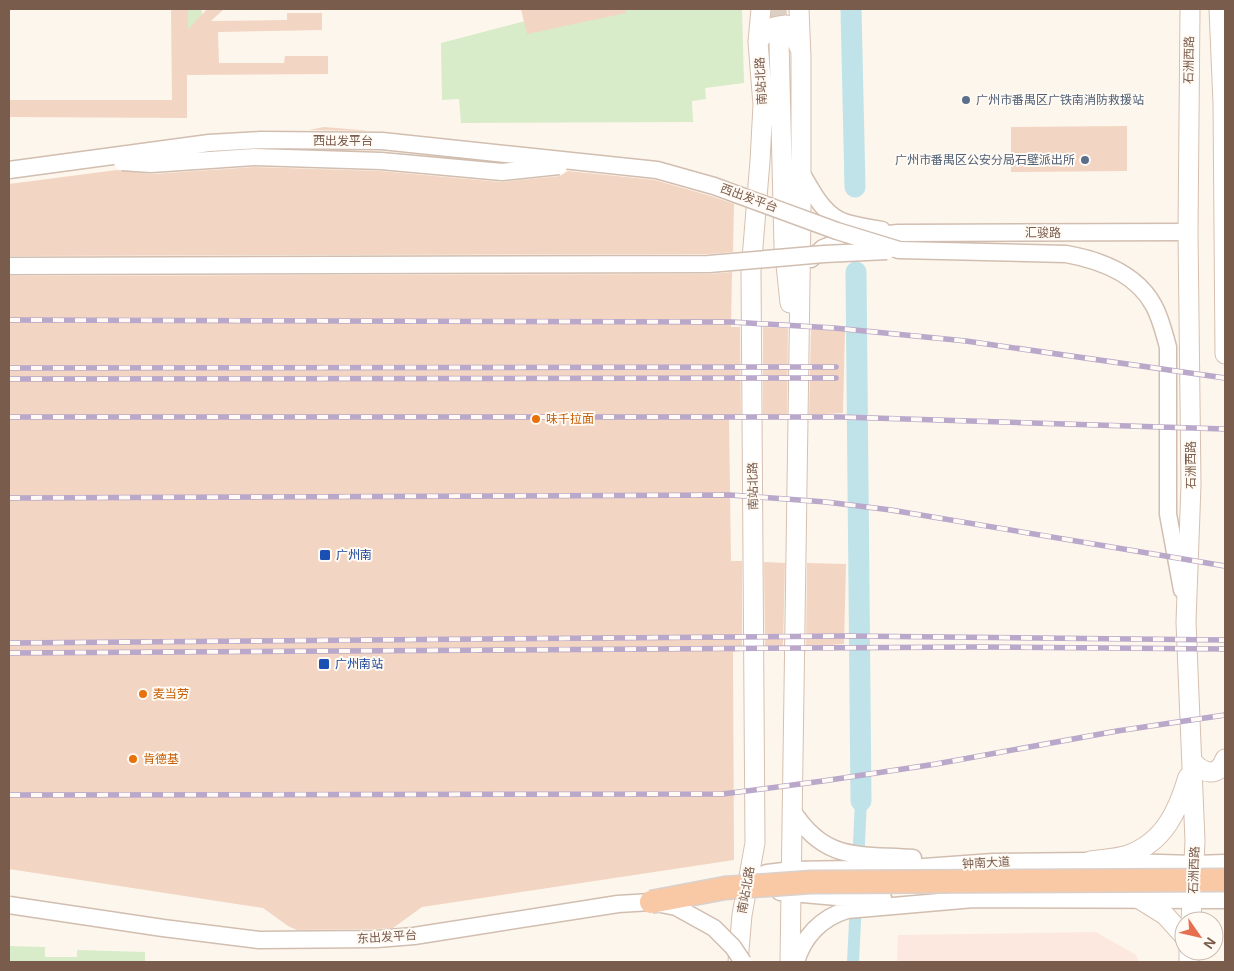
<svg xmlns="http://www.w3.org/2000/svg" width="1234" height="971" font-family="Helvetica,'Noto Sans SC',sans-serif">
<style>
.commercial{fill:#fde8e0}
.green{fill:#d8ecc9}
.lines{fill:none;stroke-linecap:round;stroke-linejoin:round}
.canal{stroke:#bfe3e8;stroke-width:12}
.river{stroke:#bfe3e8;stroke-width:21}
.building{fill:#f3d5c3}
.secondary-tunnel{stroke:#dcd0c4;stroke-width:19;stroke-dasharray:19 9;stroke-linecap:butt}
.tertiary-casing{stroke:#d1beb0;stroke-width:19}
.secondary-casing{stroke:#d6c0b0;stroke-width:21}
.tertiary{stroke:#fff;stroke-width:16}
.secondary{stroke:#fff;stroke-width:19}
.rail-casing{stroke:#b9a8c9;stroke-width:5.5}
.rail{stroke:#fffaf3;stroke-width:4;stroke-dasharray:11;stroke-linecap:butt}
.tertiary-bridge-casing{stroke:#d1beb0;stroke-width:19;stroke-linecap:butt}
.trunk-bridge-casing{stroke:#dad1cd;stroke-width:25;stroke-linecap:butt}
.tertiary-bridge{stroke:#fff;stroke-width:16}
.trunk-bridge{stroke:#f9c8a4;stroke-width:22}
.service-dot{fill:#5c6f8a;stroke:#fffaf3;stroke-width:2}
.food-dot{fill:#e8710a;stroke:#fffaf3;stroke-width:2}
.transit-dot{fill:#1a4fb4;stroke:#fffaf3;stroke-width:2}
.labels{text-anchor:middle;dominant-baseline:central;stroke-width:4;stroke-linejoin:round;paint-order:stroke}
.street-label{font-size:12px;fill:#7a5c4d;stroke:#fffaf3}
.service-label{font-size:12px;fill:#4e5e75;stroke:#fffaf3;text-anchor:start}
.food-label{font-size:12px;fill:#c56008;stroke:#fffaf3;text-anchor:start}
.transit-label{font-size:12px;fill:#164399;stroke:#fffaf3;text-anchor:start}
</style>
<rect width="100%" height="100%" fill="#fdf6ec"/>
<path class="commercial" d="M1096 932 1136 955 1139 962H897L898 935Z"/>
<path class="green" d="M187 9H202L201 49 187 48Z
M571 9H742L744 83 705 88 706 99 692 101 693 122 461 123 459 99 442 100 441 43Z
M9 946 45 947V957H77V950L145 952V962H9Z"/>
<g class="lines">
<path class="canal" d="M858 863 861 801
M853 962 856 901"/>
<path class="river" d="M851 9 855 187
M856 272 861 801"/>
</g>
<path class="building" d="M171 9H188V29L207 9H224L211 21 287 20V13H322V30L218 32 219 63H284L285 56H328V74L187 75V118L9 117V100H172Z
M521 9H626V13L527 34Z
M1127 126V171L1011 172V127Z
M324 127 360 130 367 131 309 130Z
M254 167 380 171 501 182 560 176 568 171 655 180 711 196 734 204 733 252 709 254 9 256V184L117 170 152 174Z
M732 272 731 327H740L741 417 729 418 731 561H742V651L733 652 734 860 422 907 393 928 377 929 297 930 288 926 263 908 9 869V276L709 274Z
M763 327 788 328 787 416H763Z
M811 328 845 329 843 413 809 415Z
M764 562 785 563 783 648 765 650Z
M807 563 846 564 844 644 806 647Z"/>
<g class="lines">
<path class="secondary-tunnel" d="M777 9 779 41"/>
<g class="tertiary-casing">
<path id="tertiary" d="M801 172C812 191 824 217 847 223 858 226 870 228 882 230
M899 250 1066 254C1100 260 1137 274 1154 306 1161 319 1164 333 1168 347V514L1182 590
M811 259 823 248 846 239 898 233 1188 232
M792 810C825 862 858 854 913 858
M748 880 767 873 792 870 910 868 993 862 1090 861 1194 864 1225 863
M780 892 837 897 883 898
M796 962C803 937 821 918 847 910L974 899 1225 900"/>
</g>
<g class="secondary-casing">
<path id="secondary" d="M1190 9 1188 232 1191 485 1186 622 1195 841 1191 921
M1219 9 1223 103 1225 354
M779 41 784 246 790 303
M758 42C767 28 769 27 786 25L793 31 799 47
M1192 761C1203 774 1218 778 1225 759
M1090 861C1102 859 1116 859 1128 855 1164 842 1178 811 1188 777
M1141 900 1165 915 1184 936
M1189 951V962
M738 962 742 915 755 843 751 271 760 161 763 105 758 42 761 9
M790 962 801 215V58L799 9"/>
</g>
<use href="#tertiary" class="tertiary"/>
<use href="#secondary" class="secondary"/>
<g class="rail-casing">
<path id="rail" d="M9 320 732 322 834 328 966 341 1225 378
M9 368 836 367
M9 379 836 378
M9 417H841L1225 429
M9 498 730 495 826 502 891 510 1225 566
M9 643 845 636 1225 640
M9 653 978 647 1225 649
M9 795 723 794 823 781 936 764 1117 731 1225 715"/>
</g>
<use href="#rail" class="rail"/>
<g class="tertiary-bridge-casing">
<path id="tertiary-bridge" d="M122 162 151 164 254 157 381 161 502 172 559 166
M9 170 209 143 261 140 382 141 657 170 714 186 837 231 899 250
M9 266 709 264 824 254 887 251
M9 905 163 928 259 940 377 939 414 936 618 904 651 902 676 907 714 928 733 947 743 962"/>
</g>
<g class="trunk-bridge-casing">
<path id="trunk-bridge" d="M651 902 725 888 811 882 1225 880"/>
</g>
<use href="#tertiary-bridge" class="tertiary-bridge"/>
<use href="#trunk-bridge" class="trunk-bridge"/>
</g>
<g class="service-dot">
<circle cx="966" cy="100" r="5"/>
<circle cx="1085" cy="160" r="5"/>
</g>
<g class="food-dot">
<circle cx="536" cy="419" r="5"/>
<circle cx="143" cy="694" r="5"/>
<circle cx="133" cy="759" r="5"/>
</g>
<g class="transit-dot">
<rect x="319" y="549" width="12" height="12" rx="2.5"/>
<rect x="318" y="658" width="12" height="12" rx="2.5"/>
</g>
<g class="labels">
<g class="street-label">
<text transform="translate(1189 60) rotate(-89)">石洲西路</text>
<text transform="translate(761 81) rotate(-93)">南站北路</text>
<text x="343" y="141">西出发平台</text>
<text transform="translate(749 198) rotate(20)">西出发平台</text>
<text x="1043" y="233">汇骏路</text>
<text transform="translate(1191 465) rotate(-90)">石洲西路</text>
<text transform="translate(753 486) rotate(-91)">南站北路</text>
<text transform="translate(986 863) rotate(-3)">钟南大道</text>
<text transform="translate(1194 870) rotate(-88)">石洲西路</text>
<text transform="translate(746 890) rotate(-80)">南站北路</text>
<text transform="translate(387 937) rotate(-4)">东出发平台</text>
</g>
<g class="service-label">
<text x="976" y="100">广州市番禺区广铁南消防救援站</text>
<text x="1075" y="160" text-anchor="end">广州市番禺区公安分局石壁派出所</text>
</g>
<g class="food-label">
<text x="546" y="419">味千拉面</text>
<text x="153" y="694">麦当劳</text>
<text x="143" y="759">肯德基</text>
</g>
<g class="transit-label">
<text x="336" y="555">广州南</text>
<text x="335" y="664">广州南站</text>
</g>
</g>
<rect width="1234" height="971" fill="none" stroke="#7a5c4d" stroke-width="20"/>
<g transform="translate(1199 936) rotate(124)"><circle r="24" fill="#fffaf3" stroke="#cabbb1"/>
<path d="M0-4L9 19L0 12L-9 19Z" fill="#e76f51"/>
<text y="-8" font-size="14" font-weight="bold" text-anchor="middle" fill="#7a5c4d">N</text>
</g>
</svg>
